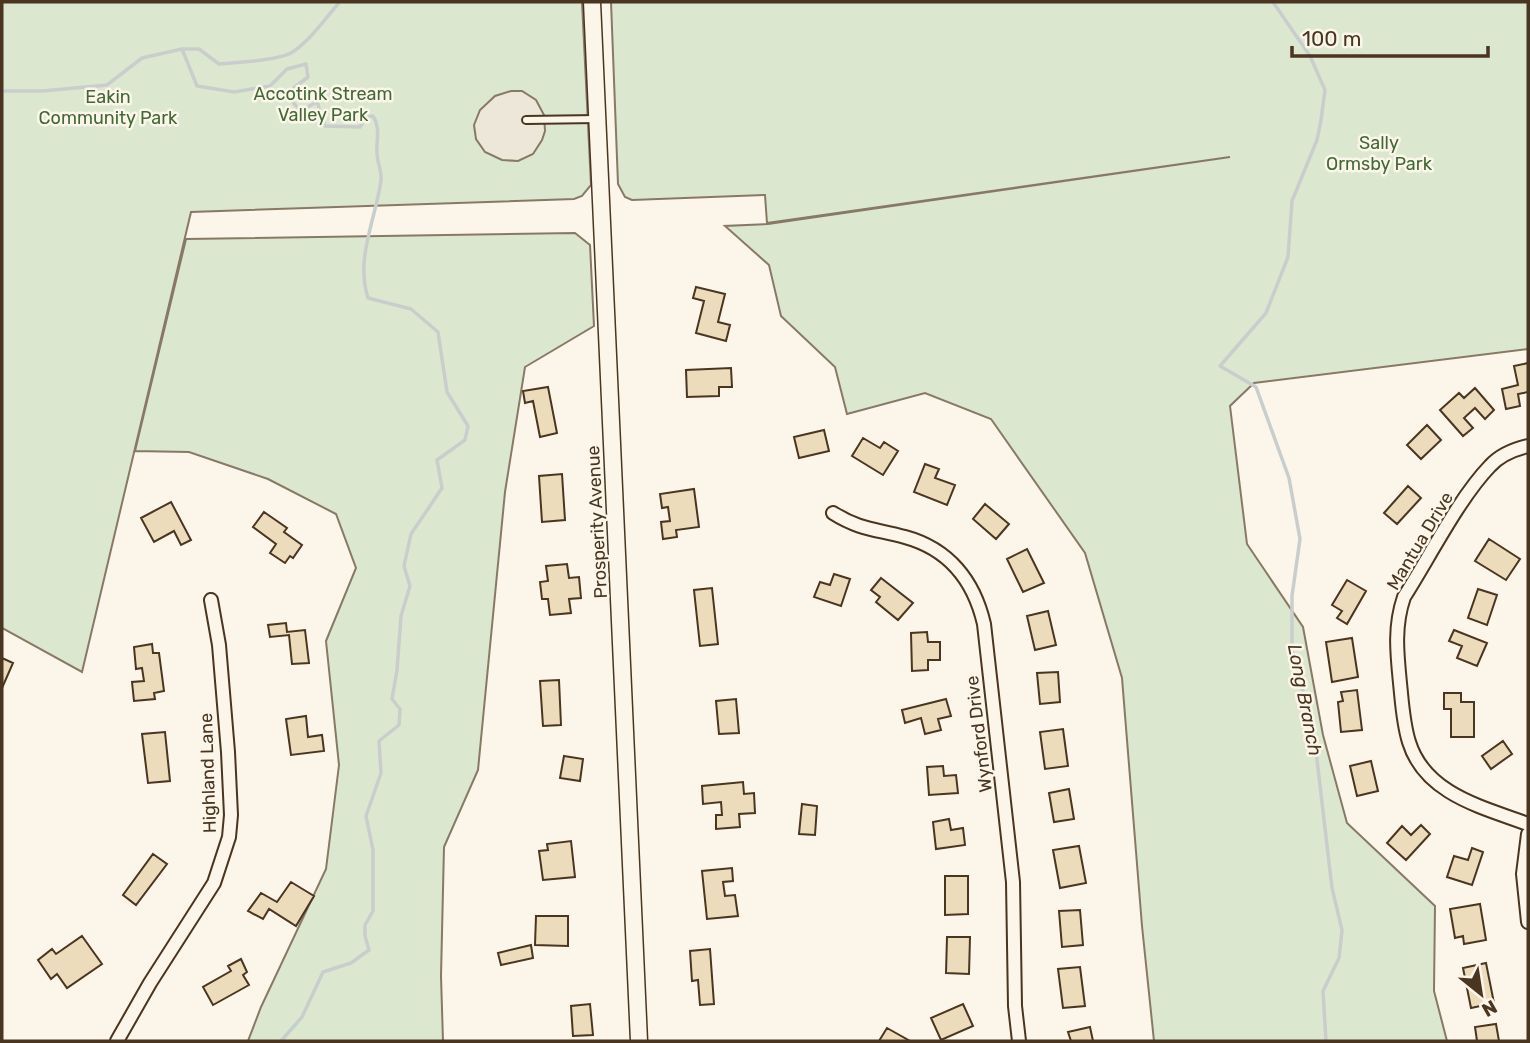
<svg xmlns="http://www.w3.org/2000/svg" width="1530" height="1043" font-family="Rubik,sans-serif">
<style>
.green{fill:#dce7d0;stroke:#887966;stroke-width:2}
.parking{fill:#ede7d9;stroke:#887966;stroke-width:2}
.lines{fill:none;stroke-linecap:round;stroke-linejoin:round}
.stream{stroke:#c9cecd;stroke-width:3.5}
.building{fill:#ecdcbc;stroke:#4a3520;stroke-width:2}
.service-casing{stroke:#4a3520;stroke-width:10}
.minor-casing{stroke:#4a3520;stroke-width:16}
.secondary-casing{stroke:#4a3520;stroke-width:19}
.service{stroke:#fbf6e9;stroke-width:6}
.minor{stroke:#fbf6e9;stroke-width:12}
.secondary{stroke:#fbf6e9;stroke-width:16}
.labels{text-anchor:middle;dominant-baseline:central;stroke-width:5;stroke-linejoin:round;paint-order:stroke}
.park-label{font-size:18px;fill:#436837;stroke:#fbf6e9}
.street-label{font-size:18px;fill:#4a3520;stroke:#fbf6e9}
.water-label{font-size:19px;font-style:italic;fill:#4a3520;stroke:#fbf6e9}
</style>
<rect width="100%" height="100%" fill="#fbf6e9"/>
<path class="green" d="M2 2H582L591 185 582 196 574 199 191 212 82 672 2 628Z
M611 2H1528V349L1254 383 1230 406 1247 544 1303 627 1323 735 1347 823 1435 906 1434 991 1447 1041H1154L1142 926 1122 678 1085 553 991 419 925 393 847 414 835 367 781 316 769 265 725 226 768 224 1230 157 767 223 765 195 632 200 625 197 618 184Z
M575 233 590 245 594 326 525 367 505 492 478 770 444 847 441 976 443 1041H248L261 1007 326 869 339 765 326 641 356 568 336 514 268 479 189 452 135 451 186 239Z"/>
<path class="parking" d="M511 91H522L536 100 544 115 545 131 542 140 533 154 518 161 502 160 485 152 476 139 474 125 480 110 495 96Z"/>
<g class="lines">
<path class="stream" d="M1273 2 1310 56 1325 90 1321 120 1317 140 1292 201 1288 257 1266 313 1220 366 1256 387 1289 478 1300 539 1292 596V650L1314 734 1332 888 1342 930 1339 958 1323 991 1326 1041
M182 49 197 86 234 92 270 86 287 69 306 64 308 77 291 90 292 101 300 111 317 102 325 126 360 127 366 117 373 116C381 128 376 139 377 153 377 162 382 171 381 180 376 219 355 258 368 298L411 309 438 332 447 392 468 426 465 440 437 460 442 488 411 534 404 566 410 586 401 616 397 670 392 699 400 709 399 725 379 741 381 773 366 816 373 850V911L365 925V936L369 950 351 963 323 972 302 1017 281 1041
M2 91H43L107 85 142 58 182 49H199L219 64C237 62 275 61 291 53 309 42 324 20 338 4L337 2"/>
</g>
<path class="building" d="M696 287 725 294 718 322 730 325 726 341 696 333 704 301 693 298Z
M1528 363V392L1518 394 1520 406 1506 409 1502 389 1518 385 1514 366Z
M731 368 732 387H719V396L687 397 686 370Z
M548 387 557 433 540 437 533 401 525 403 523 391Z
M1475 388 1494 410 1485 419 1475 408 1464 418 1473 428 1463 436 1440 410 1459 393 1464 398Z
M1427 425 1441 440 1421 459 1407 445Z
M824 430 829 451 799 458 794 437Z
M863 438 880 448 884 442 898 451 883 475 852 456Z
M925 464 939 469 935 478 955 485 947 505 914 492Z
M562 474 565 520 542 522 539 476Z
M1408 486 1421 498 1397 524 1384 513Z
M694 489 699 527 676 530 677 537 663 539 661 522 670 521 668 507 662 508 660 494Z
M171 502 191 540 181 545 174 531 154 542 141 518Z
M985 504 1009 524 996 539 973 519Z
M264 512 287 528 284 532 302 545 293 558 290 556 285 563 270 553 276 544 253 527Z
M1489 539 1520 559 1506 580 1475 561Z
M1027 549 1044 583 1023 592 1007 559Z
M567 564 569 578 579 577 581 598 569 599 571 613 550 615 548 599H542L540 582 548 581 546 566Z
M834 574 850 579 841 606 814 597 820 582 830 585Z
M881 578 913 603 898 620 876 602 880 597 871 590Z
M1347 580 1366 591 1347 624 1337 618 1342 611 1332 605Z
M712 588 718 644 700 646 694 590Z
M1478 589 1497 595 1487 625 1468 618Z
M1048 611 1056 645 1035 650 1027 616Z
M286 623 287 632 305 630 309 663 292 664 289 635 270 637 268 625Z
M1454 630 1487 643 1477 666 1457 658 1462 646 1449 641Z
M927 632 928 642H940V660H928V670L912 671 911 633Z
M1352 638 1358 677 1332 682 1326 642Z
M152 644 153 653H159L164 691 154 693 155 699 134 701 132 682 144 681 142 668 136 669 134 647Z
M2 658 13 663 2 688Z
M1058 672 1060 702 1040 704 1037 673Z
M559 680 561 725 543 726 540 681Z
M1357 690 1362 730 1341 732 1338 702 1343 701 1341 692Z
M1444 693H1461V702H1474V737H1451V709H1444Z
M736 699 739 733 719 734 716 701Z
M946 699 951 716 938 719 941 730 925 734 921 718 905 723 902 710Z
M306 716 308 737 322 735 324 751 291 755 286 719Z
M1063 729 1068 766 1045 769 1040 732Z
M165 732 170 781 148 783 142 734Z
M1503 741 1512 754 1491 769 1482 756Z
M564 756 583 759 580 781 560 778Z
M1371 761 1378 791 1357 796 1350 766Z
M943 766 944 776 956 775 958 793 929 795 927 767Z
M743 782 744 794 754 793 755 813 739 814 740 827 716 829V815H722L721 802 703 804 702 786Z
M1069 789 1074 819 1054 822 1049 793Z
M802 804 817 806 815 835 799 834Z
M949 819 951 830 963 828 965 845 936 849 933 822Z
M1421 825 1430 834 1406 860 1387 843 1402 826 1411 835Z
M571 841 575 877 543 880 539 851 548 850 547 844Z
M1079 846 1086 883 1060 888 1053 850Z
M1472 848 1483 852 1472 885 1447 877 1454 856 1468 860Z
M153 854 167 864 136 905 123 895Z
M732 868 733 881 723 882 725 896 735 895 738 916 707 919 702 871Z
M945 876H968V914L945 915Z
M291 882 314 896 296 926 269 909 263 919 248 911 261 893 277 902Z
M1480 904 1486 940 1464 944 1463 936 1455 938 1450 909Z
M1080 910 1083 945 1062 947 1059 911Z
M536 916H568V946L535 945Z
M82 936 102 964 67 988 57 974 51 979 38 960 52 949 56 954Z
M947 937H970L969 974 946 973Z
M531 945 533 958 501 965 498 953Z
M710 949 714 1004 700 1005 698 980 692 981 690 951Z
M241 959 247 972 243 975 249 985 213 1005 203 987 231 971 228 966Z
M1486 963 1494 1003 1471 1008 1463 968Z
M1080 967 1085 1006 1063 1008 1058 969Z
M590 1004 593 1035 573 1036 571 1006Z
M963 1004 973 1026 941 1040 931 1018Z
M1496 1024 1499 1041H1477L1475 1027Z
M1090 1027 1093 1041H1071L1068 1032Z
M887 1028 910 1041H879Z"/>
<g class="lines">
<g class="service-casing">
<path id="service" d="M526 120 597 119"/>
</g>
<g class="minor-casing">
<path id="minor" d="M1528 446C1515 449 1500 455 1490 466 1459 498 1429 558 1404 597 1394 626 1397 653 1400 683 1402 702 1403 723 1409 742 1425 794 1482 807 1528 824
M833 513C860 530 876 529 905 537 949 549 974 581 984 624L1013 882 1015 1006 1019 1041
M1528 834 1523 874 1528 922
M117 1041 150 983 214 883 229 837 231 815 228 752 219 645 211 600"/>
</g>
<g class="secondary-casing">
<path id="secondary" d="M592 2 639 1041"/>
</g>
<use href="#service" class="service"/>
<use href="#minor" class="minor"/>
<use href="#secondary" class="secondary"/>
</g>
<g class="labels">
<g class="park-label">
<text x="323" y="94">Accotink Stream<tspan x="323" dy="21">Valley Park</tspan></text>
<text x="108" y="97">Eakin<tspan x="108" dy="21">Community Park</tspan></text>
<text x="1379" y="143">Sally<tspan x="1379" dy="21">Ormsby Park</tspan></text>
</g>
<g class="street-label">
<text transform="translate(597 522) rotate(-93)">Prosperity Avenue</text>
<text transform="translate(1420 541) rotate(-59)">Mantua Drive</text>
<text transform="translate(979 734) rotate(-97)">Wynford Drive</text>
<text transform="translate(208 773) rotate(-92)">Highland Lane</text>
</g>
<g class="water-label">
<text transform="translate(1305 700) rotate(79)">Long Branch</text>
</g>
</g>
<rect width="1530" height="1043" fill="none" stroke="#4a3520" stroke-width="7"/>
<g transform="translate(1481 994) rotate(150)" stroke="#fbf6e9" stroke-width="5" paint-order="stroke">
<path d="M0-5L12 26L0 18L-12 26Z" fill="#4a3520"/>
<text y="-10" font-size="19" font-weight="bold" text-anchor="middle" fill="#4a3520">N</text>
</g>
<path d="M1292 46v10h196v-10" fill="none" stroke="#4a3520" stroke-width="3.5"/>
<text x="1302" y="46" font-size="21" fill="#4a3520" stroke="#fbf6e9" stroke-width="5" paint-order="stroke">100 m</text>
</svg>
